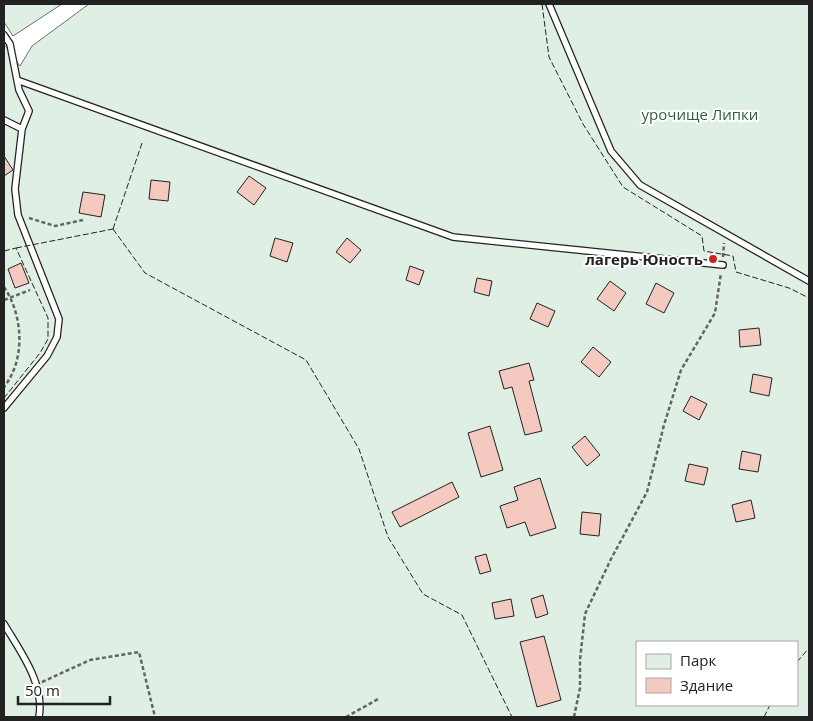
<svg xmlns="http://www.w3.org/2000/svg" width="813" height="721" font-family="'Open Sans',sans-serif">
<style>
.green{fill:#e0efe3;stroke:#6f6f6f;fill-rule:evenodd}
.building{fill:#f3c9c0;stroke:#222}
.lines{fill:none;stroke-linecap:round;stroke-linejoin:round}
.service-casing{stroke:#222;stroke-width:8}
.path{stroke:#646464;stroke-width:2.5;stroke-dasharray:4 2.5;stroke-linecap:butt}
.service{stroke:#fff;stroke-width:5.5}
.fence{stroke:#222;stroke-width:1;stroke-dasharray:6 2.5;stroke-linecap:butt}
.poi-dot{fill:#c62828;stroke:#fff;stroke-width:2}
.labels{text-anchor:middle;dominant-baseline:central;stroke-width:4;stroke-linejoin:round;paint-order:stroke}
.park-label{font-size:15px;fill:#2f5e38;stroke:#fff}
.poi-label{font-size:15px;font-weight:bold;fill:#222;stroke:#fff;text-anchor:end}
</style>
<rect width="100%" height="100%" fill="#fff"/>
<path class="green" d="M4 4H62L13 36 4 22Z
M89 4H809V717H4V44L20 66 32 46ZM637 642H797V705H637Z"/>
<path class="building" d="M4 156 13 170 4 176Z
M249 176 266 188 254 205 237 192Z
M151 180 170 182 168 201 149 199Z
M83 192 105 195 101 217 79 213Z
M275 238 293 243 287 262 270 256Z
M347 238 361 250 350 263 336 252Z
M710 254 717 255 716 263 709 262Z
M21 263 29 283 15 288 8 269Z
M410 266 424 271 419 285 406 280Z
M477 278 492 281 489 296 474 292Z
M610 281 626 293 614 311 597 299Z
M656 283 674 293 664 313 646 304Z
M537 303 555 311 548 327 530 319Z
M759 328 761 345 740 347 739 330Z
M593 347 611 362 599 377 581 362Z
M529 363 534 380 529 381 542 431 525 435 512 387 504 389 499 371Z
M753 374 772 378 769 396 750 392Z
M691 396 707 404 699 420 683 411Z
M490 426 503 470 481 477 468 433Z
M585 436 600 455 587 466 572 447Z
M742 451 761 455 758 472 739 469Z
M689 464 708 468 704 485 685 481Z
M540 478 556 528 530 536 525 522 507 528 500 506 518 500 514 487Z
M452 482 459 497 400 527 392 512Z
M751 500 755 518 736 522 732 505Z
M582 512 601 514 599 536 580 534Z
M486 554 491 571 480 574 475 557Z
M543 595 548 614 536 618 531 599Z
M511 599 514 616 495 619 492 603Z
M544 636 561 700 537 707 520 642Z"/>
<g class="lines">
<g class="service-casing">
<path id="service" d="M549 4 611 151 640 185 809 281
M4 35 10 44 19 90 29 111 22 129 15 189 18 215 59 319 57 337 47 356 4 408
M17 80 453 237 723 265
M4 120 22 129
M4 624C20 651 45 684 39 717"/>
</g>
<path class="path" d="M29 218 55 226 83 220
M723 257 724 243
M4 287C23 315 26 359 4 387
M4 300 30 290
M42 682 90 660 139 652 155 717
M346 717 380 698
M574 717 580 688V660L585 614 611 559 647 492 664 425 681 370 715 313 721 273"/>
<use href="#service" class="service"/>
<path class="fence" d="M542 4 549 57 583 124 623 187 702 236 704 251 733 256 736 272 789 288 809 298
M113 229 145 273 306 360 359 449 388 537 423 594 462 615 512 717
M113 229 142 143
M16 248 113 229
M4 251 16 248 48 318V339L40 353 4 398
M797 662 809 648
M764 717 770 705"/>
</g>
<circle class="poi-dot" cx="713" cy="259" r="5"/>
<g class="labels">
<g class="park-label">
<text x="700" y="114">урочище Липки</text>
</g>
<g class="poi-label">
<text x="703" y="259">лагерь Юность</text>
</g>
</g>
<rect width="813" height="721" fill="none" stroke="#222222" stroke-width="10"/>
<rect x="636" y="641" width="162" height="65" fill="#ffffff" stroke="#a7a7a7"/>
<rect x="646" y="654" width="25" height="15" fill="#e0efe3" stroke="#a7a7a7"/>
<text x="680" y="666" font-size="15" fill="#222222">Парк</text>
<rect x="646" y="678" width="25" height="15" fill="#f3c9c0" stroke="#a7a7a7"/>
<text x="680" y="691" font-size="15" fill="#222222">Здание</text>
<path d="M18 696v8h92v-8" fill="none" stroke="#222222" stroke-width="2.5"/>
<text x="25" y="696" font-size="15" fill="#222222" stroke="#ffffff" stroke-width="4" paint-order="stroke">50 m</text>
</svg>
